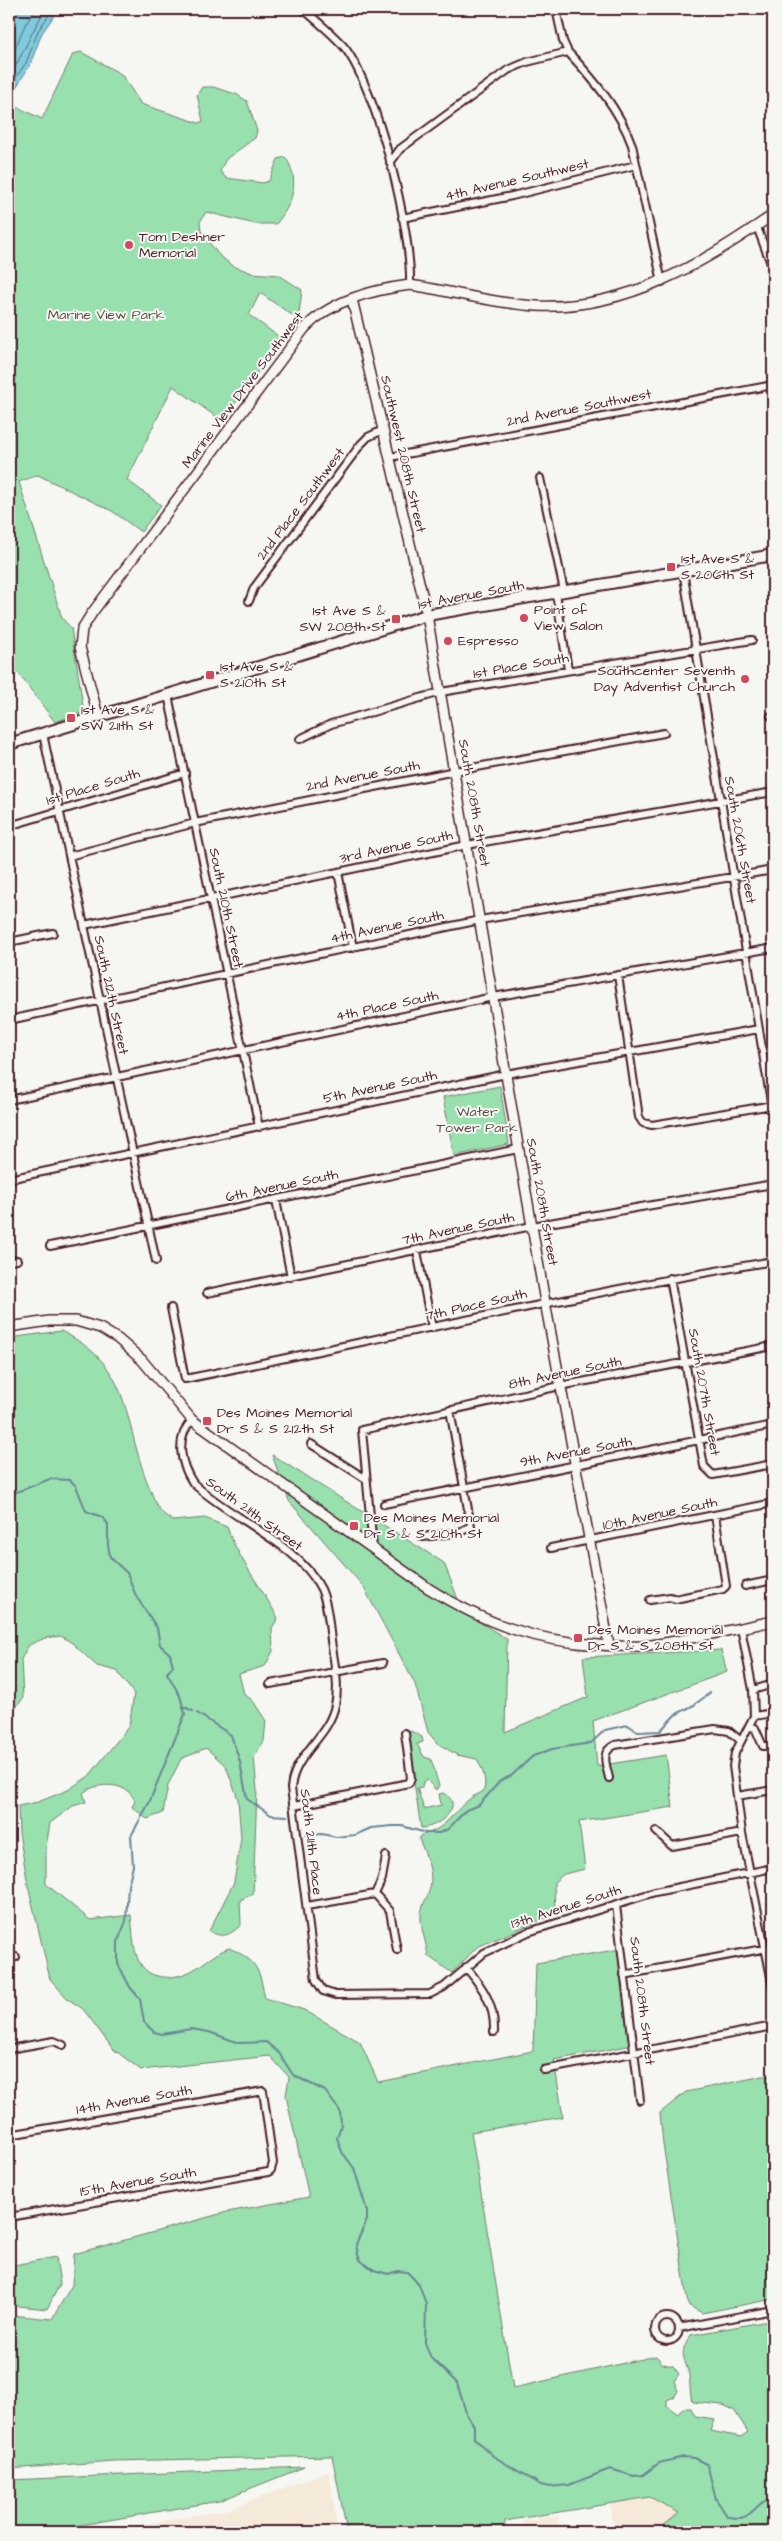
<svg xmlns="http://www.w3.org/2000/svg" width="782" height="2541" font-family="'Architects Daughter',sans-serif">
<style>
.built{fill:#f5eada}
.green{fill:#98e0ae;stroke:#71806c}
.water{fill:#7dcbdc;stroke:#698695}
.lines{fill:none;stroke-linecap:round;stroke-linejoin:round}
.shore{stroke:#5e6472;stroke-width:1}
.stream{stroke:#698695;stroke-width:2}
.street-casing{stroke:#4a1f2b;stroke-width:10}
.secondary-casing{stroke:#4a1f2b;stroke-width:12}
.primary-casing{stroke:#4a1f2b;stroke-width:14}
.street{stroke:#f6f6f2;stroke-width:6}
.secondary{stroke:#f6f6f2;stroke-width:9}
.primary{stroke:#f6f6f2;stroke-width:10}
.poi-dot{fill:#d1495b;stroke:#f6f6f2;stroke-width:2}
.labels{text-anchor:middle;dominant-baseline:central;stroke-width:4;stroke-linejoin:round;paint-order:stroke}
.street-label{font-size:14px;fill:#4a1f2b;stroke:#f6f6f2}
.poi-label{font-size:14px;fill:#4a1f2b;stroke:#f6f6f2;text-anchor:start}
.park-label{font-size:14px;fill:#5e4f4c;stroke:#f6f6f2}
</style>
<rect width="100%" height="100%" fill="#f6f6f2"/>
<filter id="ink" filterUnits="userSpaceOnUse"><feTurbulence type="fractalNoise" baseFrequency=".02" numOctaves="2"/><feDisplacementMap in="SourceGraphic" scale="10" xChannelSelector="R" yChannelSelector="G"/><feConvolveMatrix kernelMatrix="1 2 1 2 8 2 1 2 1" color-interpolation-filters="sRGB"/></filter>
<g filter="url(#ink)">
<path class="built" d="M695 2469 706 2532H594L614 2528 607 2482Z
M329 2471 338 2532H99L226 2510Z
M558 2516 560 2532H526L524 2521Z"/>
<path class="green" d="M81 52 121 74 141 104 199 123 203 121 197 95 202 87H213L236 94 247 101 257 131 255 138 226 159 220 171 226 178 263 183 269 181 278 159 285 157C301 179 293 204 276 224H255L206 212 200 222 201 231 218 254 231 265 252 273 279 275 302 290 299 314 303 316 299 320 260 293 249 315 282 339 222 421 173 386 127 480 161 505 141 532 112 511 38 475 19 482 62 618 71 628 84 712 55 722 9 661V103L42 119 73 54Z
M500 1086 509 1144 454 1156 443 1097Z
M61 1331C134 1367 122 1420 148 1484 156 1503 156 1510 173 1521L205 1518 227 1527C237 1557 262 1588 278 1618L272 1628 273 1651 265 1666 239 1674 244 1694 253 1701 266 1721 264 1741 254 1757 257 1790 253 1894 240 1900 241 1925C230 1935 223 1939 209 1931L234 1882 241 1838 238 1799 226 1766 206 1748 181 1759 168 1785 163 1813 147 1819 132 1807 135 1801C127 1781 97 1782 83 1793L86 1802 73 1806 50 1823 46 1847V1884L90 1920 131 1915C134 1939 131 1974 163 1977 172 1978 184 1975 193 1970 205 1963 215 1953 229 1948 258 1961 259 1969 265 1998L304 2010 360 2042 378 2082 533 2051 536 1963 621 1949 633 2045 554 2060 563 2117 471 2132 513 2388 656 2356 663 2364 673 2366 679 2374 674 2381 678 2391 674 2397 667 2400V2406L678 2414 683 2408H691L695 2416 714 2419 710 2431 741 2437 748 2432 734 2410 723 2405 692 2402C690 2393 690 2384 689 2375 684 2354 678 2356 691 2335L773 2320V2532H656L679 2513 650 2497 505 2521 504 2532H347L332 2456 113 2461 9 2469V2315L52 2319 72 2285 74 2254 227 2212 309 2197 286 2096 289 2077 270 2056 141 2070 113 2049 83 2009 68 1999 50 1979 28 1885 19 1833 18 1806 38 1802 68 1790 89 1776 129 1726 134 1694 117 1671 97 1666 72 1643 61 1636 45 1638 29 1645 21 1659 23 1698 15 1709 9 1707V1338Z
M272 1455 444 1563 463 1612 507 1639 505 1732 588 1697 583 1657 721 1650 727 1672 593 1721 597 1766 666 1755 673 1807 579 1822 585 1869 564 1874 554 1882 555 1914 477 1947 452 1973 428 1956C426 1941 420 1928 421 1914 422 1904 428 1897 430 1888 434 1872 425 1854 419 1839L421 1835C451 1830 457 1800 483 1792 488 1782 482 1768 477 1759L457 1755 437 1743 428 1732 415 1684 363 1586 289 1501Z
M411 1731 422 1737 423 1742 417 1744 424 1757 431 1759 439 1786 436 1790 427 1780 423 1782 422 1787 417 1788 424 1809 441 1805 439 1794 443 1793C467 1804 439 1828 421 1828L407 1736Z
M763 2076H773V2299L702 2313 688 2305 663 2144 660 2113 686 2092Z
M56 2257 60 2284 47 2309 9 2305V2266Z
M304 2467 219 2501 40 2532H9V2480Z"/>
<path class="water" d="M9 9H59L42 33 30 65 9 99Z"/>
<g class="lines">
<path class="shore" d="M9 63 25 25 36 9
M9 76C24 55 31 30 46 9
M9 87 26 63 38 31 53 9"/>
<path class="stream" d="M9 1495 50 1479 70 1480 76 1486 86 1511 102 1517 108 1524V1545L110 1557 127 1573 136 1596 157 1628 160 1645 170 1654 173 1666 167 1673 180 1696 185 1714 149 1803 131 1836 133 1866 128 1885 126 1921 118 1941V1964L130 1987 140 1999 144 2022 154 2032 162 2034 191 2029 209 2032 239 2043 266 2042 279 2053 293 2075 325 2091 340 2111 341 2125 337 2138 342 2152 354 2168 367 2211V2220L356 2244 358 2255 361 2261 374 2270 388 2274 398 2271 407 2272 419 2284 426 2304 425 2343 431 2358 457 2383 467 2416 474 2426V2438L493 2456 541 2485 549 2487 569 2485 610 2469 634 2476 643 2475 659 2463 684 2457 695 2458 707 2464 716 2499 727 2516C753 2525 752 2502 773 2498
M184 1707 193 1711
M197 1713 231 1735 240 1762 247 1799 271 1815 287 1816
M306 1835 322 1834 336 1837 355 1835 371 1828 392 1826H402L426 1833H439L448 1829 466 1810 479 1805 500 1781 511 1776 533 1756 552 1749 591 1743 605 1730 628 1725 638 1732 660 1731 675 1715 694 1705 710 1693"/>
<g class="street-casing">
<path id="street" d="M303 9C317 21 333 34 345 48 378 92 412 231 410 285
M556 9 563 41 568 52C594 80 619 109 632 145L662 282
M390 163 400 149 508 70 527 62 568 52
M402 218 512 196 636 165
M757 227 773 269
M390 457 773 385
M540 478 564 591
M683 571 773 1114
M556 593 568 670
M249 601 254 588 361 444 368 437 383 430
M168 695 259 1127
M771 716 773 715
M43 734 156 1261
M300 739 331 724 441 692 752 640
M9 826 185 773
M69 856 195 823 455 771 664 733
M338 872 353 948
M84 925 467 845 773 792
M9 942 53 933
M618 975 639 1117 643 1123 652 1125 773 1105
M9 1020 480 920 773 870
M9 1100 493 997 773 948
M9 1179 506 1074 759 1029
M276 1200 291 1277
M50 1246 518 1149
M417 1251 432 1328
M9 1261 17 1260
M670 1278 704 1466 713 1475 773 1464
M207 1293 532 1226 773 1184
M171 1308 185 1379C381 1339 576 1294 773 1261
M192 1420C175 1439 180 1463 193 1483 228 1517 300 1545 321 1589 328 1605 329 1624 331 1641 334 1662 340 1685 335 1705 329 1737 294 1754 291 1788L316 1980 323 1991 336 1995 430 1994 444 1987 484 1953 528 1932 655 1892 773 1868
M311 1444 366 1479
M384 1504 773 1425
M423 1537 460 1532 471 1526 450 1410
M373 1548 362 1430 560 1386 773 1346
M551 1548 773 1503
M745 1586 773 1580
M650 1600 670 1597 675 1599 723 1589 726 1586 715 1515
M741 1628 753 1690 754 1716 735 1753 733 1766 742 1833 773 1987
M270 1684 383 1663
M753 1690 773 1684
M754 1716 773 1713
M750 1727 755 1728 763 1746H773
M609 1778C606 1764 600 1752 615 1745L715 1729 729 1731 741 1741
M737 1796 773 1790
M294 1806 409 1783 411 1778 405 1733
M656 1831 672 1846 742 1833
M386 1856 382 1879 375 1894 390 1911 397 1950
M616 1905 640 2100
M307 1906 375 1894
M9 1958 16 1957
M466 1967C483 1988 495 2004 494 2032
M624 1975 773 1947
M9 2049 54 2041 63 2045
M544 2070 773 2026
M9 2135 263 2091 273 2163 271 2170 268 2172 9 2217
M655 2329a12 12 0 1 1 24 0a12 12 0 1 1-24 0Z
M679 2328 773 2310"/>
</g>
<g class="secondary-casing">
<path id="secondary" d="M352 299 427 615 545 1302 609 1645
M98 716 80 647 82 629 92 613 305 328C332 300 372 290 410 285 452 291 495 304 537 306 627 310 702 263 773 215
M9 1327 49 1321H76L100 1328 118 1339 142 1360 192 1420 428 1588C484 1623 533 1641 599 1645 613 1646 628 1647 642 1646 686 1641 730 1630 773 1621"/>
</g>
<g class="primary-casing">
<path id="primary" d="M9 744 427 615 773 555"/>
</g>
<use href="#street" class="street"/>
<use href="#secondary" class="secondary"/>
<use href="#primary" class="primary"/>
</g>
</g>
<g class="poi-dot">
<circle cx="129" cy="245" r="5"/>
<rect x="666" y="562" width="10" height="10" rx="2.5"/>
<circle cx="524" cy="618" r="5"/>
<rect x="391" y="614" width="10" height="10" rx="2.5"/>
<circle cx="448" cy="641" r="5"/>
<rect x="205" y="670" width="10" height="10" rx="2.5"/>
<circle cx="745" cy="679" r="5"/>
<rect x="66" y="713" width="10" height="10" rx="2.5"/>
<rect x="202" y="1416" width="10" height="10" rx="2.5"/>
<rect x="349" y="1521" width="10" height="10" rx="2.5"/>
<rect x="573" y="1633" width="10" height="10" rx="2.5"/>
</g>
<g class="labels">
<g class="street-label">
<text transform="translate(517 180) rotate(-13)">4th Avenue Southwest</text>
<text transform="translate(243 390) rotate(-53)">Marine View Drive Southwest</text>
<text transform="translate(579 408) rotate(-11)">2nd Avenue Southwest</text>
<text transform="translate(403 454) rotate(77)">Southwest 208th Street</text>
<text transform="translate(301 504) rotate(-53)">2nd Place Southwest</text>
<text transform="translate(471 595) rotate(-11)">1st Avenue South</text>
<text transform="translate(521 666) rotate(-10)">1st Place South</text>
<text transform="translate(363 776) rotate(-11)">2nd Avenue South</text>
<text transform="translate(93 787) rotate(-17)">1st Place South</text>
<text transform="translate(474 803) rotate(80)">South 208th Street</text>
<text transform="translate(740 840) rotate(80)">South 206th Street</text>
<text transform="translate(396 847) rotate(-12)">3rd Avenue South</text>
<text transform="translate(226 908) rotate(78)">South 210th Street</text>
<text transform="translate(387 927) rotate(-12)">4th Avenue South</text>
<text transform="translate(111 995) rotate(78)">South 212th Street</text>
<text transform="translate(387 1006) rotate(-12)">4th Place South</text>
<text transform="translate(380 1087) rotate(-12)">5th Avenue South</text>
<text transform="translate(282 1186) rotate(-12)">6th Avenue South</text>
<text transform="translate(542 1202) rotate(80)">South 208th Street</text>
<text transform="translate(458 1229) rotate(-12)">7th Avenue South</text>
<text transform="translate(476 1305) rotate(-13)">7th Place South</text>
<text transform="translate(565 1373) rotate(-12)">8th Avenue South</text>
<text transform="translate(704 1392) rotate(80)">South 207th Street</text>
<text transform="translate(576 1452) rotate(-11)">9th Avenue South</text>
<text transform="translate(254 1514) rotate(36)">South 211th Street</text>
<text transform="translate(660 1514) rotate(-12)">10th Avenue South</text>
<text transform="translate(311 1842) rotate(83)">South 211th Place</text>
<text transform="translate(566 1907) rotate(-18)">13th Avenue South</text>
<text transform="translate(642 2001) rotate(83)">South 208th Street</text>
<text transform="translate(134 2100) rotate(-10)">14th Avenue South</text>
<text transform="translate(138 2182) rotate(-10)">15th Avenue South</text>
</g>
<g class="poi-label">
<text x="139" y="237">Tom Deshner<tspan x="139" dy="16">Memorial</tspan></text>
<text x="681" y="559">1st Ave S &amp;<tspan x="681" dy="16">S 206th St</tspan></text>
<text x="534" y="610">Point of<tspan x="534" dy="16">View Salon</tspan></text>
<text x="386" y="611" text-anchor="end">1st Ave S &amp;<tspan x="386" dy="16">SW 208th St</tspan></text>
<text x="458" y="641">Espresso</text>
<text x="220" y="667">1st Ave S &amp;<tspan x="220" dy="16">S 210th St</tspan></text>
<text x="735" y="671" text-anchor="end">Southcenter Seventh<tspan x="735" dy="16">Day Adventist Church</tspan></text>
<text x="81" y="710">1st Ave S &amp;<tspan x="81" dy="16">SW 211th St</tspan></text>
<text x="217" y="1413">Des Moines Memorial<tspan x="217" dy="16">Dr S &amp; S 212th St</tspan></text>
<text x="364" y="1518">Des Moines Memorial<tspan x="364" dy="16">Dr S &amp; S 210th St</tspan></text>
<text x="588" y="1630">Des Moines Memorial<tspan x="588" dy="16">Dr S &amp; S 208th St</tspan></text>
</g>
<g class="park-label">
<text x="106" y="315">Marine View Park</text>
<text x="477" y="1112">Water<tspan x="477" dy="16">Tower Park</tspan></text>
</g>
</g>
<rect width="782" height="2541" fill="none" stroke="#f6f6f2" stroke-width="30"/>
<rect x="15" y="15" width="752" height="2511" fill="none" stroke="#4a1f2b" stroke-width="2" filter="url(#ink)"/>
</svg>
